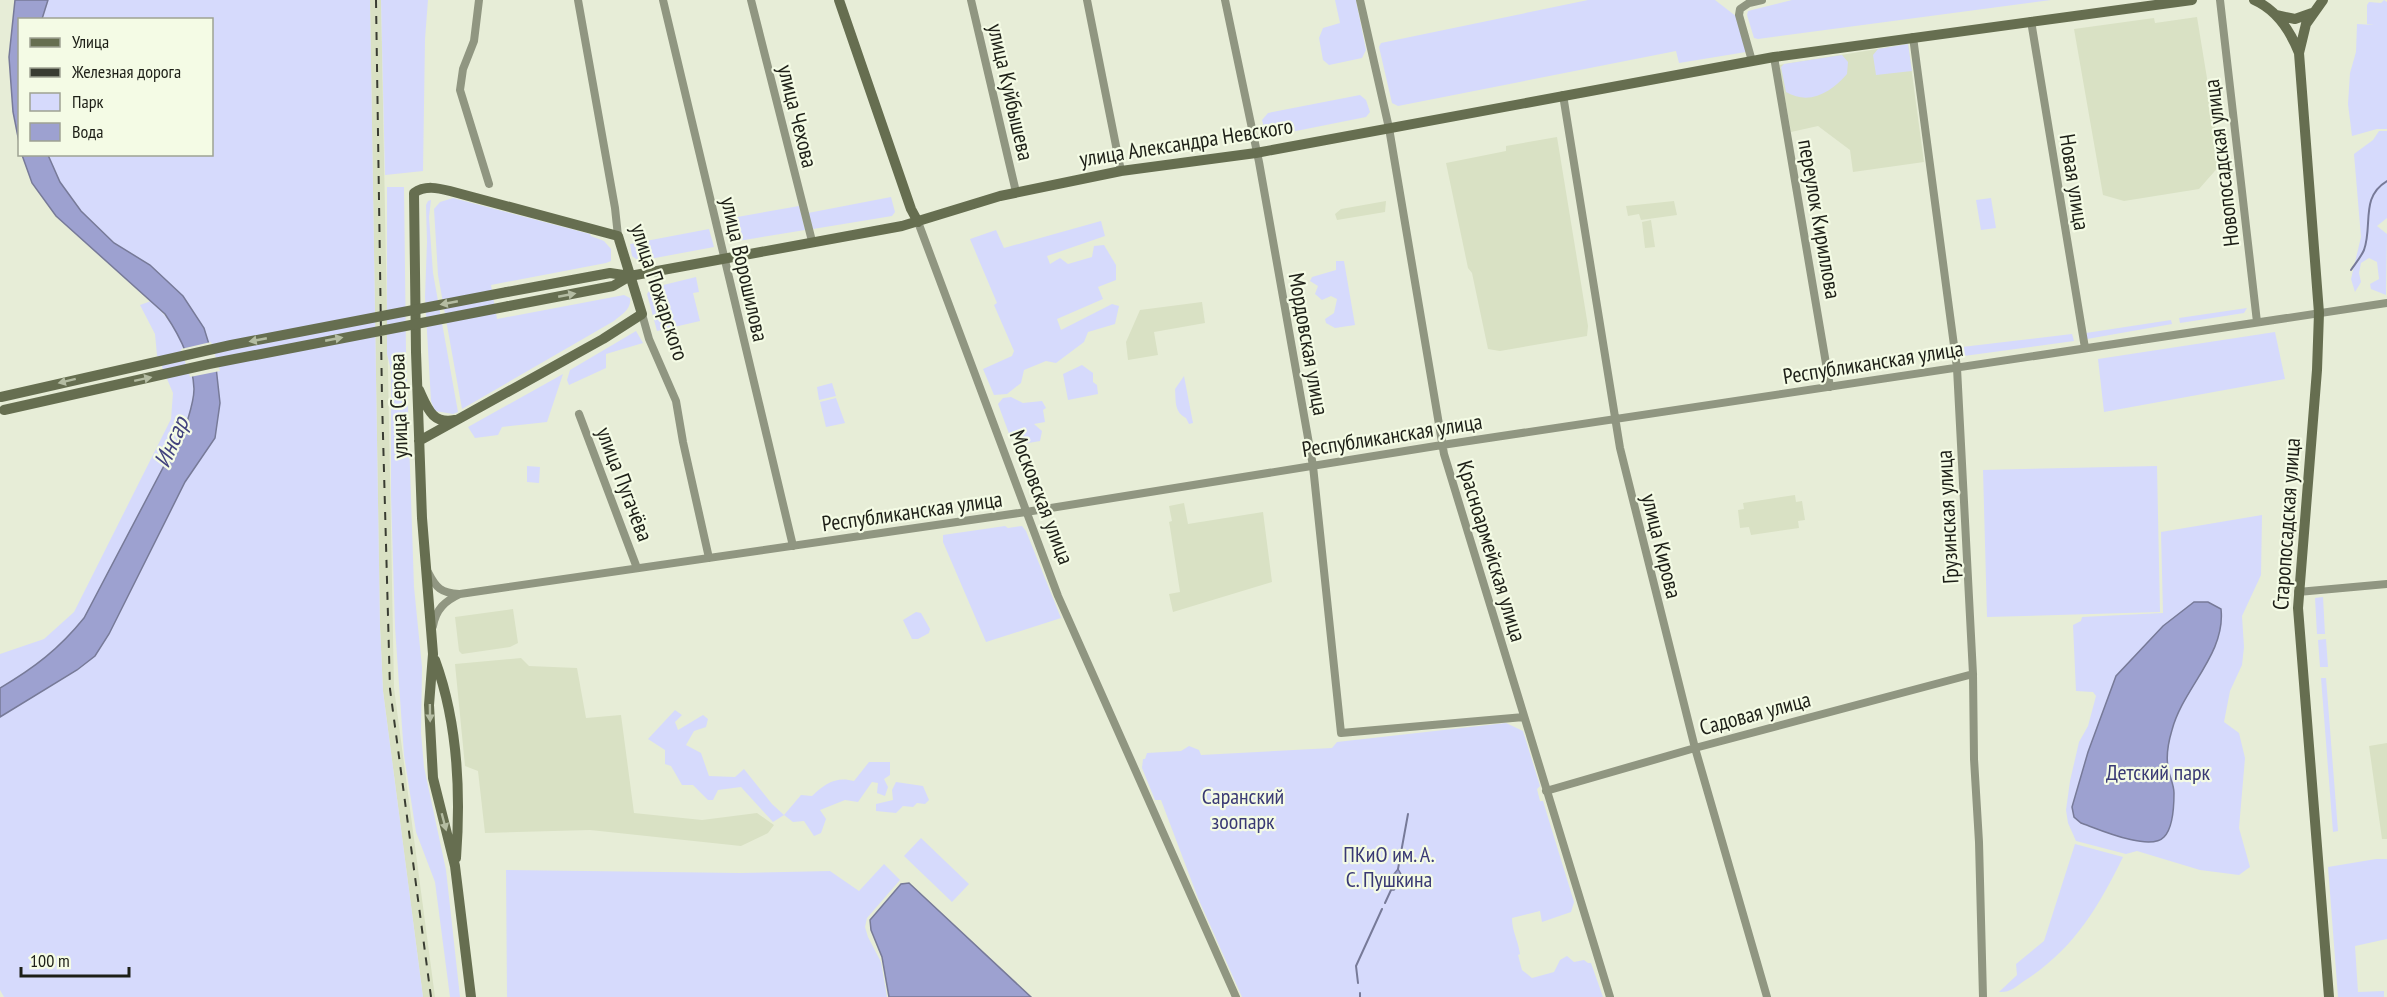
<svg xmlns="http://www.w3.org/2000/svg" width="2387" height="997" font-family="'PT Sans Narrow',sans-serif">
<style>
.built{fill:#d9e1c4}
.green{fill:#d6dafc}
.water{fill:#9da1d0;stroke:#777a98;stroke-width:1.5}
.pier{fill:#e7edd7}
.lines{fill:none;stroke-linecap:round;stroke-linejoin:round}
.stream{stroke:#777a98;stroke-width:2}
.street{stroke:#909681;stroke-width:8}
.secondary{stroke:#666e50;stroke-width:10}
.rail{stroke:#393c32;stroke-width:2;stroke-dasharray:8 8;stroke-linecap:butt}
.secondary-bridge{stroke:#666e50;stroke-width:10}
.oneway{fill:#b4bca2}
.labels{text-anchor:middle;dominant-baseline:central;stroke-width:4.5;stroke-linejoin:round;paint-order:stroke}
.street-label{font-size:22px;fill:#1d1f17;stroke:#f4fbe5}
.park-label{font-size:22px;fill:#393974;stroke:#f4fbe5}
.water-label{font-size:24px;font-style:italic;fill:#41427d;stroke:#f4fbe5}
</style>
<rect width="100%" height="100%" fill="#e7edd7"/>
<path class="built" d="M370 0H381L394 688 435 997H423L383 691 380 626Z
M2197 17 2221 164 2199 189 2124 201 2103 195 2074 29 2154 18 2155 23Z
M1908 44 1924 162 1853 172 1850 150 1818 126 1791 132 1779 65Z
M1557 137 1588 326 1587 336 1500 351 1488 349 1472 273 1468 268 1446 163 1506 151V146Z
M1386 201 1385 212 1337 220 1335 214 1341 209Z
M1674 201 1677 215 1641 220 1639 214 1628 216 1626 206Z
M1651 220 1655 247 1645 248 1642 222Z
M1202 302 1205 323 1154 332 1158 355 1128 360 1126 342 1140 310Z
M1795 495 1796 502 1802 501 1805 520 1798 521 1799 528 1751 535 1749 527 1740 528 1738 510 1744 509 1743 503Z
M1184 503 1188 524 1263 512 1272 582 1173 612 1169 594 1180 592 1170 527 1169 522 1172 521 1169 506Z
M513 609 518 643 510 647 462 654 459 651 455 617Z
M521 658 529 666 577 668 586 718 621 715 634 813 702 820 757 813 774 825 768 833 741 846 590 830 485 833 478 771 465 766 455 664Z
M2387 743V839H2382L2369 746Z"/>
<path class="green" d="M48 0H370L380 626 383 691 423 997H4L0 990V717L77 670 109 634 185 482 215 438 204 328 183 296 150 265 114 243 81 211 60 182 48 155 212 154V20L42 19Z
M381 0H428L425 39 423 171 385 175Z
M1335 0H1356L1366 50 1362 58 1329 65 1323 60 1319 38 1323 28 1340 23Z
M1588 0H1715L1737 17 1746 52 1679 63 1676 51 1398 106 1392 103 1379 47 1381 43Z
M1792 0H2051L1758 39 1754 38 1747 15 1748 11Z
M2384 0 2387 2V129H2377L2352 136 2348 104 2350 73 2356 52 2357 24 2374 25 2367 24V5L2369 2 2381 3Z
M1908 44 1912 71 1876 75 1873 55 1878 49Z
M1842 55 1848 62 1847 74C1831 92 1810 106 1786 92L1781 67 1784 64Z
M1360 95 1366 100 1370 112 1366 117 1271 136 1265 131 1262 120 1268 113Z
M2379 131H2387V218L2377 226 2387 234 2386 295 2371 289 2370 284 2379 279 2377 262 2369 258 2361 263 2359 273 2361 282 2355 292 2351 279 2361 237 2354 154 2373 140Z
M387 187H404L406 350 414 587 422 667 421 733 424 767 446 870 460 997H450L435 882 416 832 404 755 395 627 391 495V370L387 354Z
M891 197 895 212 892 216 813 229 808 213Z
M453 198 590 234 591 236 604 241 611 249V261L606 263 491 285 497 319 624 295 630 298C632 309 621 315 614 321L462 409 438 275 434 209 440 202Z
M1991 198 1996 228 1981 230 1976 200Z
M431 200 429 217 433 273 458 412 453 414 435 411 431 401 425 297 427 242 426 205 428 201Z
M799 206 805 230 732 242 726 219Z
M1101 221 1105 236 1047 256 1050 264 1060 258 1068 264 1092 257 1094 246 1104 245 1116 265V280L1098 287 1103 299 1057 319 1061 330 1112 304 1119 306 1115 324 1088 332 1084 342 1056 363 1046 361 1024 370 1021 383 1007 394 994 395 983 369 1012 356 1014 351 994 305 997 303 970 239 996 230 1004 248Z
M709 229 714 247 639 261 632 256 630 244Z
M1336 261H1344L1355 325 1335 328 1326 323 1325 319 1334 313 1337 299 1331 296 1322 300 1315 294 1318 286 1310 281 1312 277 1336 270Z
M696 277 699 292 693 293 700 321 657 331 647 294 651 288Z
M151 301C175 323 193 355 194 389 194 400 190 412 187 422L84 618C59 649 34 668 0 688V654L44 639 74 612 171 419 173 393 157 355 155 334 140 305Z
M2247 308 2244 313 2180 323 2179 318Z
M2171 320 2172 324 2087 339 2086 333Z
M636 331 643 343 606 354V368L569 385 567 380 570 370Z
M2275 332 2285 379 2104 412 2098 359Z
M2072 334 2074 341 1964 356 1962 347Z
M1082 365 1093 373V382L1097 385 1098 394 1068 400 1063 374Z
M563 374 547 422 502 427 498 435 475 438 468 427Z
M1184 376 1193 423 1189 424 1186 418C1174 412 1176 401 1175 389Z
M832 383 836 396 819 400 817 387Z
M1011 397 1023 403 1042 401 1046 408 1043 410 1045 422 1034 424 1042 431 1040 441 1023 444 1020 437 1011 439 998 404 1003 398Z
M836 398 845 423 826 427 820 402Z
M527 466 540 467 539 483 527 482Z
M2157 466 2160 612 1987 617 1983 470Z
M2262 515 2261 575 2242 616 2244 647 2242 665 2230 691 2224 722 2239 733 2245 758 2239 828 2250 867 2239 875 2200 870 2137 851 2126 854 2076 841 2068 823 2066 810 2070 781 2079 742 2088 726 2096 696 2093 692 2076 691 2073 625 2081 621 2082 617 2163 613 2161 532Z
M1005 526 1008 528 1022 526 1026 531 1061 618 986 642 943 542V535Z
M2323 597 2325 634H2317L2315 598Z
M916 612 921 613 930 629 929 633 918 639H912L903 620Z
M2326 639 2328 667H2320L2318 640Z
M2321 678H2326L2338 831 2333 832Z
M675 710 682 715 675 722 678 730 703 715 708 719 706 727 694 731 686 745 701 753 709 776 735 777 744 769 772 804 784 815 801 795 812 796C825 783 837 776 854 781L869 762H890V775L884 779 888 787 885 796 877 793 878 783 872 782 858 802 845 800 820 810 826 819 821 833 814 836 804 821 793 822 784 815 773 822 741 787 718 790 713 800H708L693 785H682L671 766 665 764V750L648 739Z
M1506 723 1523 731 1540 786 1537 789 1540 801H1543L1574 902 1571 912 1542 922 1540 911 1512 918C1512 931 1518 940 1520 954L1518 955 1522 970 1532 978 1554 972 1560 960 1567 956 1574 962 1584 960 1588 963H1591L1603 997H1242L1198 898 1161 800H1155L1142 768 1143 759H1145L1147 753 1181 751 1189 746 1199 750 1201 755 1332 748 1337 742Z
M896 782 923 786 929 800 925 804 917 803 913 807 903 806 896 813 876 811V804L893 800 892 790Z
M921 838 969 884 952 902 904 856Z
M2075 844 2123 857C2098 908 2073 950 2024 981 2016 987 2009 993 1999 992L2017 975 2016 964 2044 941Z
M2376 859H2387V939L2355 946 2358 992 2384 991V997H2338L2328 867Z
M884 864 900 880 867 918 865 927 868 937 881 962 887 997H507L506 870 740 873 830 871 859 891Z"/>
<path class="water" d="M15 0H48L42 19 20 20 19 142 13 112 9 57Z
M22 155H48L60 182 81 211 114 243 150 265 183 296 204 328 216 367 220 403 215 438 185 482 109 634 95 656 77 670 0 717V688C34 668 59 649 84 618L187 422C190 412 194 400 194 389 193 362 180 336 165 314L56 216 32 183Z
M2194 602H2208L2221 609C2226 654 2183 688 2172 730 2169 740 2166 756 2168 767 2169 776 2174 784 2174 793 2174 806 2173 828 2164 837 2150 852 2098 829 2081 823L2074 817 2072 807 2088 752 2116 676 2163 626Z
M1398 869 1402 876 1394 890H1391L1389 880Z
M909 883 1031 997H889L882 957 871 930 870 920 901 884Z"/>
<path class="pier" d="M211 342 220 371 190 377 181 349Z"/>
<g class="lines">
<path class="stream" d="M2351 270C2355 264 2361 257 2364 250 2373 225 2360 197 2387 181
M1398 869 1408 814
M1385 903 1391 890
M1358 983 1356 966 1382 909
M1360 993V997"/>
<path class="street" d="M479 0 474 41 463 69 460 90 489 184
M578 0 615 208 618 236
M663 0 793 546
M751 0 812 241
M971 0 1016 192
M1087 0 1121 171
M1225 0 1259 162 1313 466 1341 733 1524 717
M1360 0 1389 128 1444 454 1610 997
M2220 0 2257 322
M2031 21 2085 348
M1913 37 1957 368 1973 674 1974 759 1979 842 1983 997
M1774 57 1830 387
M1752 61 1739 15 1740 9 1749 3 1762 0
M1563 95 1620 448 1695 748 1767 997
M918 222 1058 596 1236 997
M642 314 649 339 676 401 683 442 709 558
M579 414 637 568
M428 572C436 588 441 593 459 594
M2298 592 2387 584
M433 626C436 609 445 601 460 594L1026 512 1442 445 2387 303
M1546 791 1695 748 1973 674"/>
<path class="secondary" d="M839 0 911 209 918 222
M2254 0C2277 10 2290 30 2299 53
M2323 0 2306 24 2299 53 2319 313 2317 370 2298 608 2329 997
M2276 15 2295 19 2312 13
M507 292 610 273 630 276 902 226 1000 196 1121 171 1256 153 1774 57 2192 0
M509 306 613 286 630 276
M419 390C427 407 432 425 455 420
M419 441 603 339 642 314 618 236 450 191C438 188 425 185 414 193L416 352 422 518 433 654 429 705 433 778 455 866 471 997
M435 660C458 723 461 792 456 858"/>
<path class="rail" d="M376 0 382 399 390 689 431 997"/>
<path class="secondary-bridge" d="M1 397 231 345 507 292
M4 410 209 364 509 306"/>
</g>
<defs><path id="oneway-solid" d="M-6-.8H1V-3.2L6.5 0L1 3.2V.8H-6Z" transform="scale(1.5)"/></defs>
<g class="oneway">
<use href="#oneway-solid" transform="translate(567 295) rotate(-11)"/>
<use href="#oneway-solid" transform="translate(449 303) rotate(169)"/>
<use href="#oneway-solid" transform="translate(334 339) rotate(-11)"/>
<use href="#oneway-solid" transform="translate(258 340) rotate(169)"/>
<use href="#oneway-solid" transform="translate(143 379) rotate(-12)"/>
<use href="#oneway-solid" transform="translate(67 381) rotate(166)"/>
<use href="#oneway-solid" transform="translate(430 713) rotate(89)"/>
<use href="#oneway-solid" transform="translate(444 822) rotate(75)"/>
</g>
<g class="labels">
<g class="street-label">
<text transform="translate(1011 92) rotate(77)">улица Куйбышева</text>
<text transform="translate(798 116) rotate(76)">улица Чехова</text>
<text transform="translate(1186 142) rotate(-9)">улица Александра Невского</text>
<text transform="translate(2221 163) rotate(-97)">Новопосадская улица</text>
<text transform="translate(2075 182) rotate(81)">Новая улица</text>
<text transform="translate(1820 219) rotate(80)">переулок Кириллова</text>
<text transform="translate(745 269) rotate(77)">улица Ворошилова</text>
<text transform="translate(660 292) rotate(72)">улица Пожарского</text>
<text transform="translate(1309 344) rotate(80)">Мордовская улица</text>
<text transform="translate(1873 362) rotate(-9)">Республиканская улица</text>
<text transform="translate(398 406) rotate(-92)">улица Серова</text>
<text transform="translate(1392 435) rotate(-9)">Республиканская улица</text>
<text transform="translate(625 484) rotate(69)">улица Пугачёва</text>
<text transform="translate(1042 497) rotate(69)">Московская улица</text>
<text transform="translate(912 511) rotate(-8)">Республиканская улица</text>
<text transform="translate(1947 517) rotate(-93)">Грузинская улица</text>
<text transform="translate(2286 524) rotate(-86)">Старопосадская улица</text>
<text transform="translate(1662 546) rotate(76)">улица Кирова</text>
<text transform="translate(1492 551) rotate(73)">Красноармейская улица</text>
<text transform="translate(1755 713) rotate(-15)">Садовая улица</text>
</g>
<g class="park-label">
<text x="2158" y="772">Детский парк</text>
<text x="1243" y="796">Саранский<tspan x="1243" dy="25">зоопарк</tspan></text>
<text x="1389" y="854">ПКиО им. А.<tspan x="1389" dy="25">С. Пушкина</tspan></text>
</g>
<g class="water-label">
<text transform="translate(171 442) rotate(-66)">Инсар</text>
</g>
</g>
<rect x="18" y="18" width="195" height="138" fill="#f4fbe5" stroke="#9ea393" stroke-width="1.5"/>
<rect x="30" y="38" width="30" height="9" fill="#666e50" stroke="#9ea393" stroke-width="1.5"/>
<text x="72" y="48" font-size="18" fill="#1d1f17">Улица</text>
<rect x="30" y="68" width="30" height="9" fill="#393c32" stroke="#9ea393" stroke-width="1.5"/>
<text x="72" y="78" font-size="18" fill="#1d1f17">Железная дорога</text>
<rect x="30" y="93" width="30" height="18" fill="#d6dafc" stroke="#9ea393" stroke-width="1.5"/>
<text x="72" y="108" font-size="18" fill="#1d1f17">Парк</text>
<rect x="30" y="123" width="30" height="18" fill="#9da1d0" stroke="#9ea393" stroke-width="1.5"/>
<text x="72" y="138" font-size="18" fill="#1d1f17">Вода</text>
<path d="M21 967v9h108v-9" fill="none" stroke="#1d1f17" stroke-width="3"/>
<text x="30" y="967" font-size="18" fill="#1d1f17" stroke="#f4fbe5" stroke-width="4.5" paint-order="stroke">100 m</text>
</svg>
